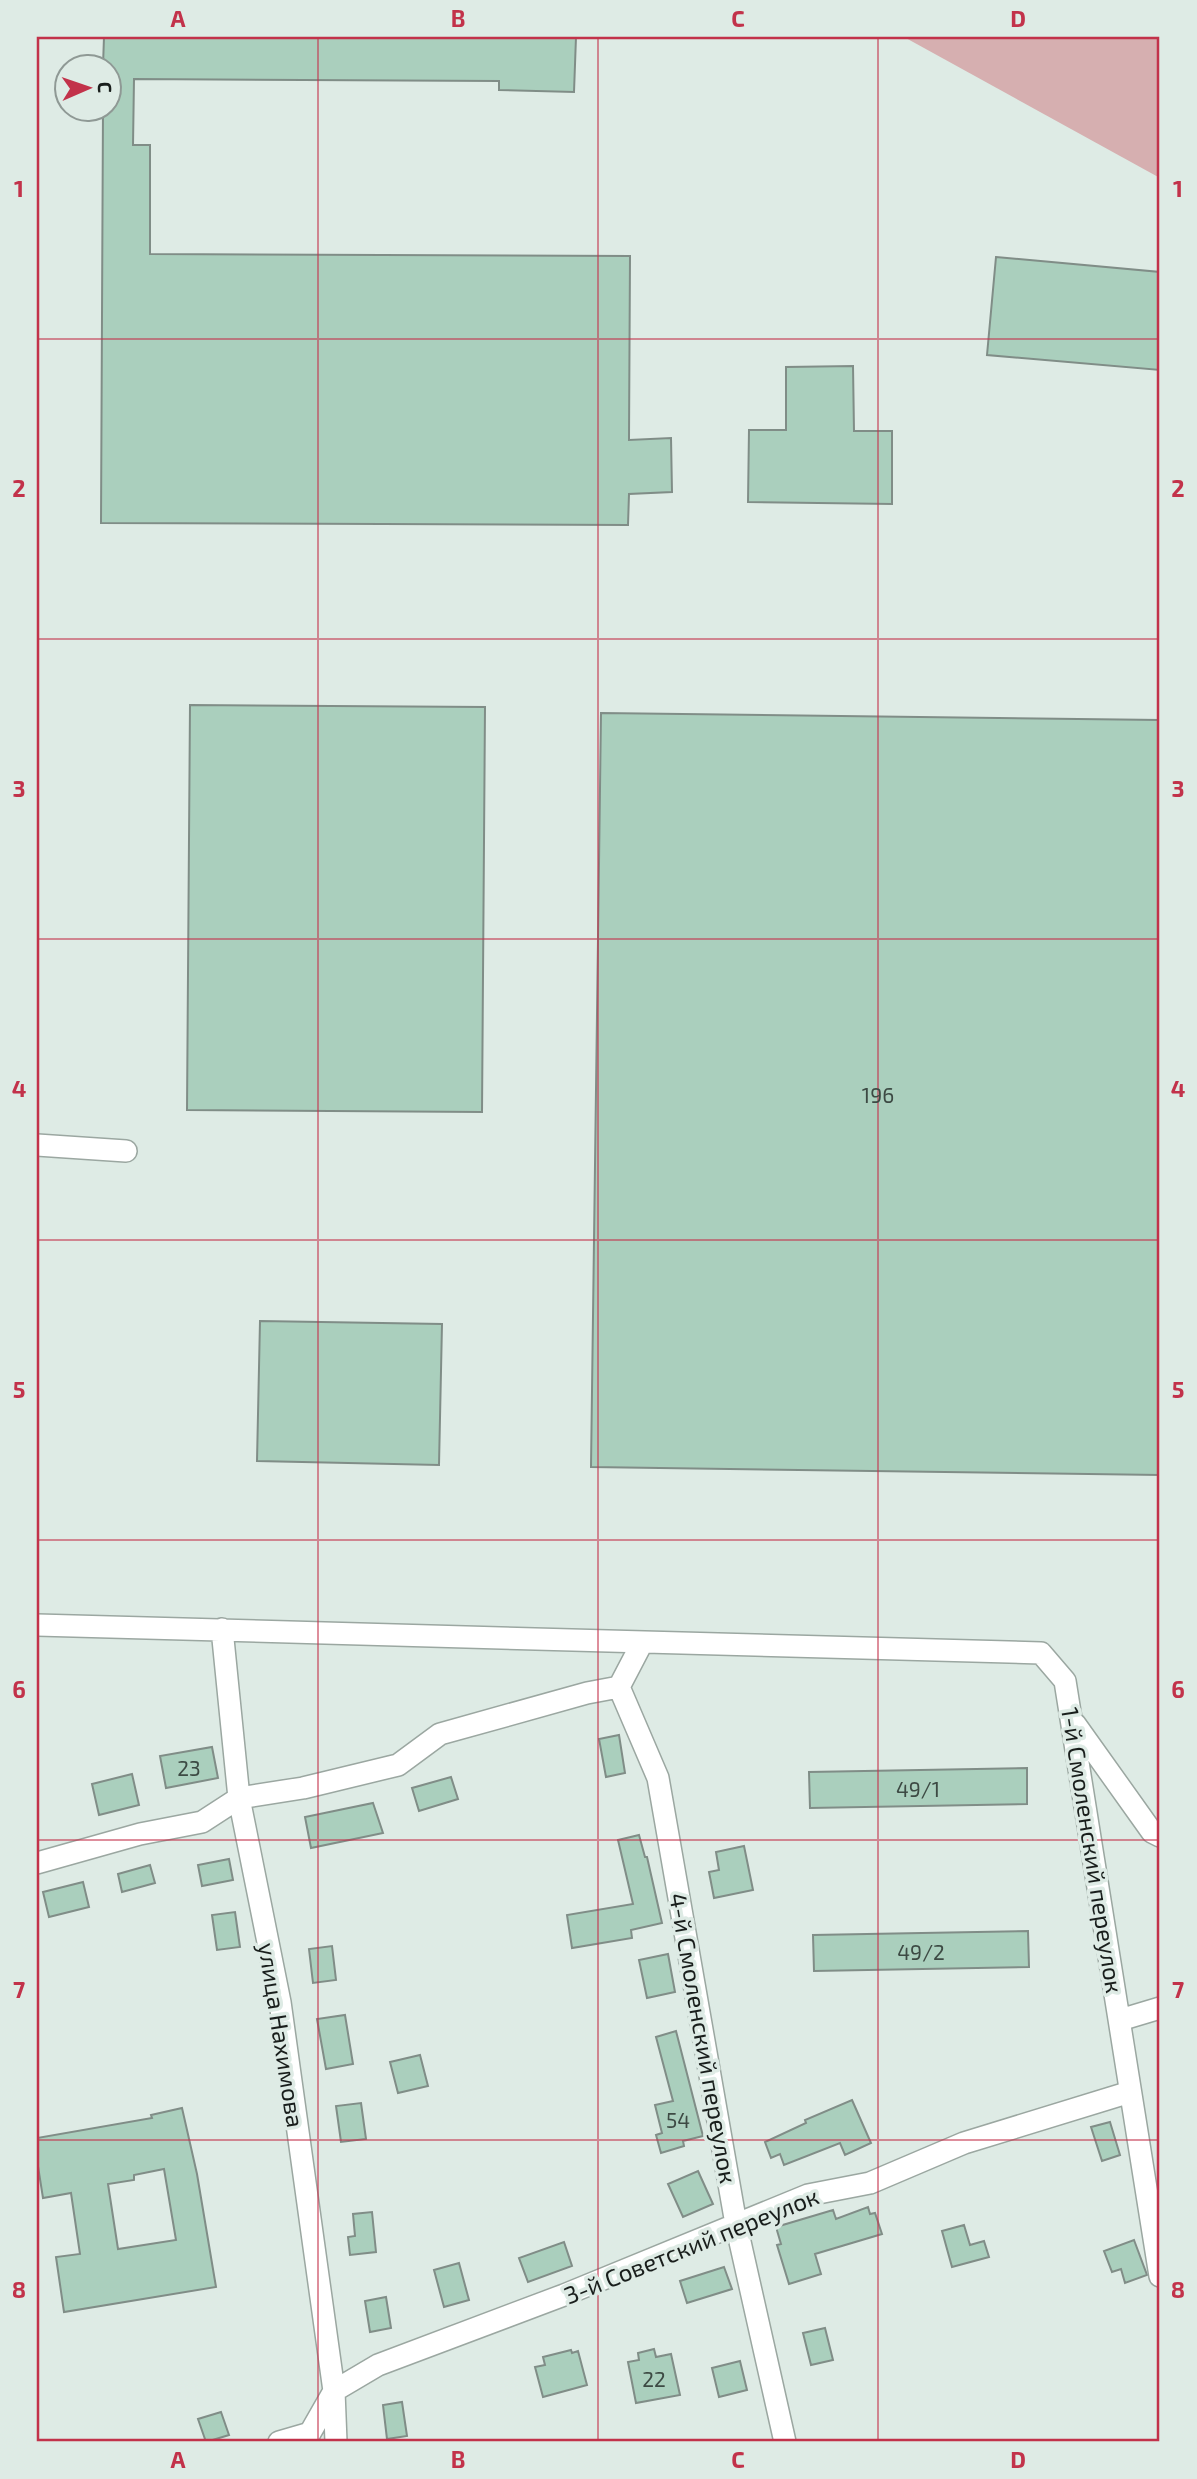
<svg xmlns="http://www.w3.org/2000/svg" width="1197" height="2479" font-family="'Exo 2',sans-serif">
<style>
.forest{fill:#d6afb0}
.building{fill:#aacfbd;stroke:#808d87;stroke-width:2;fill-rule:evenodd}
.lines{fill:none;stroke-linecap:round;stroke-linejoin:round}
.street-casing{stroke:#9ba7a1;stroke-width:24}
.street{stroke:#fff;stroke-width:21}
.grid{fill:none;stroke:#c2324a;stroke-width:2;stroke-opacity:0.55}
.labels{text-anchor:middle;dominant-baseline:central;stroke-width:7;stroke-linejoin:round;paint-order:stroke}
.number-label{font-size:21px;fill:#3d4a44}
.street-label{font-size:24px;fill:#191e1c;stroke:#deebe5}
.neatline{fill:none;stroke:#c2324a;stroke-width:2.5}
.grid-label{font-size:23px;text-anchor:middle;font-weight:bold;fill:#c2324a}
</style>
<rect width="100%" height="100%" fill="#deebe5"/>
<path class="forest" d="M904 37H1160V178Z"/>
<path class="building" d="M104 37H576L574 92 499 90V81L134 79 133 145H150V254L630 256 629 440 671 438 672 492 629 494 628 525 101 523 103 108H108V66H103Z
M996 257 1160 272V370L987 355Z
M853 366 854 431H892V504L748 502 749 430H786V367Z
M190 705 485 707 482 1112 187 1110Z
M601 713 1160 720V1475L591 1467Z
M260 1321 442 1324 439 1465 257 1461Z
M619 1735 625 1773 606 1777 599 1739Z
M212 1747 218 1778 166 1788 160 1756Z
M1027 1768V1804L810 1808 809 1772Z
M132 1774 139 1805 99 1815 92 1784Z
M451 1777 458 1799 419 1811 412 1788Z
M373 1803 383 1833 311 1848 305 1817Z
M639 1835 645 1857H647L662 1923 631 1930 632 1938 572 1948 567 1915 633 1904 618 1840Z
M744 1846 753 1890 714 1898 709 1872 719 1870 716 1852Z
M229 1859 233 1880 202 1886 198 1865Z
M150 1865 155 1883 122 1892 118 1874Z
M83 1882 89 1907 49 1917 43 1892Z
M235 1912 240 1947 217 1950 212 1915Z
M1028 1931 1029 1967 814 1971 813 1935Z
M332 1946 336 1980 313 1983 309 1949Z
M668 1954 675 1992 647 1998 639 1960Z
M345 2015 353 2064 326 2069 317 2019Z
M676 2031 703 2136 683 2141 684 2146 661 2153 656 2135 662 2133 655 2105 673 2101 656 2037Z
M420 2055 428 2086 398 2093 390 2062Z
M852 2100 871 2143 845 2155 840 2143 784 2165 780 2154 771 2158 765 2142 806 2123 805 2120Z
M361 2103 366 2139 341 2142 336 2106Z
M182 2108 197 2174 216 2287 64 2312 56 2257 80 2254 71 2193 43 2198 37 2160V2138L152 2118 151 2115ZM164 2169 176 2240 118 2249 108 2184 134 2180V2175Z
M1110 2122 1120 2155 1102 2161 1091 2127Z
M698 2171 713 2204 683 2217 668 2184Z
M868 2207 870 2214 875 2213 882 2234 815 2254 821 2274 789 2284 777 2245 781 2244 776 2227 833 2210 836 2219Z
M372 2212 376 2252 350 2255 348 2237 355 2236 353 2214Z
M964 2225 970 2245 984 2241 989 2257 952 2267 942 2231Z
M1134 2240 1147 2275 1125 2283 1121 2269 1112 2272 1104 2251Z
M564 2242 572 2266 528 2282 519 2258Z
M459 2263 469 2300 444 2307 434 2270Z
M724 2267 732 2289 687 2303 680 2281Z
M386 2297 391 2328 370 2332 365 2301Z
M825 2328 833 2360 811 2365 803 2333Z
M654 2349 656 2357 671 2354 680 2395 636 2403 628 2362 639 2360 638 2353Z
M571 2350 572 2353 578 2351 587 2385 543 2397 535 2367 545 2365 543 2357Z
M740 2361 747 2390 719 2397 712 2368Z
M402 2402 407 2436 387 2439 383 2405Z
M221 2412 229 2435 206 2442 198 2419Z"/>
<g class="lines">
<g class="street-casing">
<path id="street" d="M37 1145 126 1151
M37 1625 1041 1653 1065 1681 1160 2276
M222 1629 239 1798 280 2002 334 2391 336 2442
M642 1643 619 1687 658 1778 736 2224 785 2442
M1075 1724 1152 1832 1160 1836
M37 1863 140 1834 202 1822 239 1798 303 1788 398 1765 440 1734 587 1693 619 1687
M1120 2020 1160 2008
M279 2442 310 2433 334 2391 378 2365 564 2295 808 2195 870 2183 964 2143 1130 2092"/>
</g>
<use href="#street" class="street"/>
</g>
<path class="grid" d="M318 37V2442M598 37V2442M878 37V2442M37 339H1160M37 639H1160M37 939H1160M37 1240H1160M37 1540H1160M37 1840H1160M37 2140H1160"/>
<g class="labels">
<g class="number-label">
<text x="878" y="1094">196</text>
<text x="189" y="1767">23</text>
<text x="918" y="1788">49/1</text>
<text x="921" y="1951">49/2</text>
<text x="678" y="2119">54</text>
<text x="654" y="2378">22</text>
</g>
<g class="street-label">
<text transform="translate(1093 1850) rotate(81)">1-й Смоленский переулок</text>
<text transform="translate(282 2035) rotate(81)">улица Нахимова</text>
<text transform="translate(704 2038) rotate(80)">4-й Смоленский переулок</text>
<text transform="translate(691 2245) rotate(-22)">3-й Советский переулок</text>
</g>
</g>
<rect width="1197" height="2479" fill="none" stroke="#deebe5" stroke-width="77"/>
<g transform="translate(88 88) rotate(88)"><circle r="33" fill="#deebe5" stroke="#8f9995" stroke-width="2"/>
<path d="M0-5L12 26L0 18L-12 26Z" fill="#c2324a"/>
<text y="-10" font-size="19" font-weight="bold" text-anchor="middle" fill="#191e1c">С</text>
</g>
<rect x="38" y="38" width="1120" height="2402" class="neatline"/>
<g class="grid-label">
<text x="178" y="27">A</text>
<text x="458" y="27">B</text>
<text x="738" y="27">C</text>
<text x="1018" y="27">D</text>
<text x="19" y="197">1</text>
<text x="1178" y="197">1</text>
<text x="19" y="497">2</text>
<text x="1178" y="497">2</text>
<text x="19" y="797">3</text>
<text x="1178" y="797">3</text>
<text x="19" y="1097">4</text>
<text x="1178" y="1097">4</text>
<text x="19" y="1398">5</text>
<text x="1178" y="1398">5</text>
<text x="19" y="1698">6</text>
<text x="1178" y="1698">6</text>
<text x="19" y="1998">7</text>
<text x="1178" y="1998">7</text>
<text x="19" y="2298">8</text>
<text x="1178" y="2298">8</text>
<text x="178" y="2468">A</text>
<text x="458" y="2468">B</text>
<text x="738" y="2468">C</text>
<text x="1018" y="2468">D</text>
</g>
</svg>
